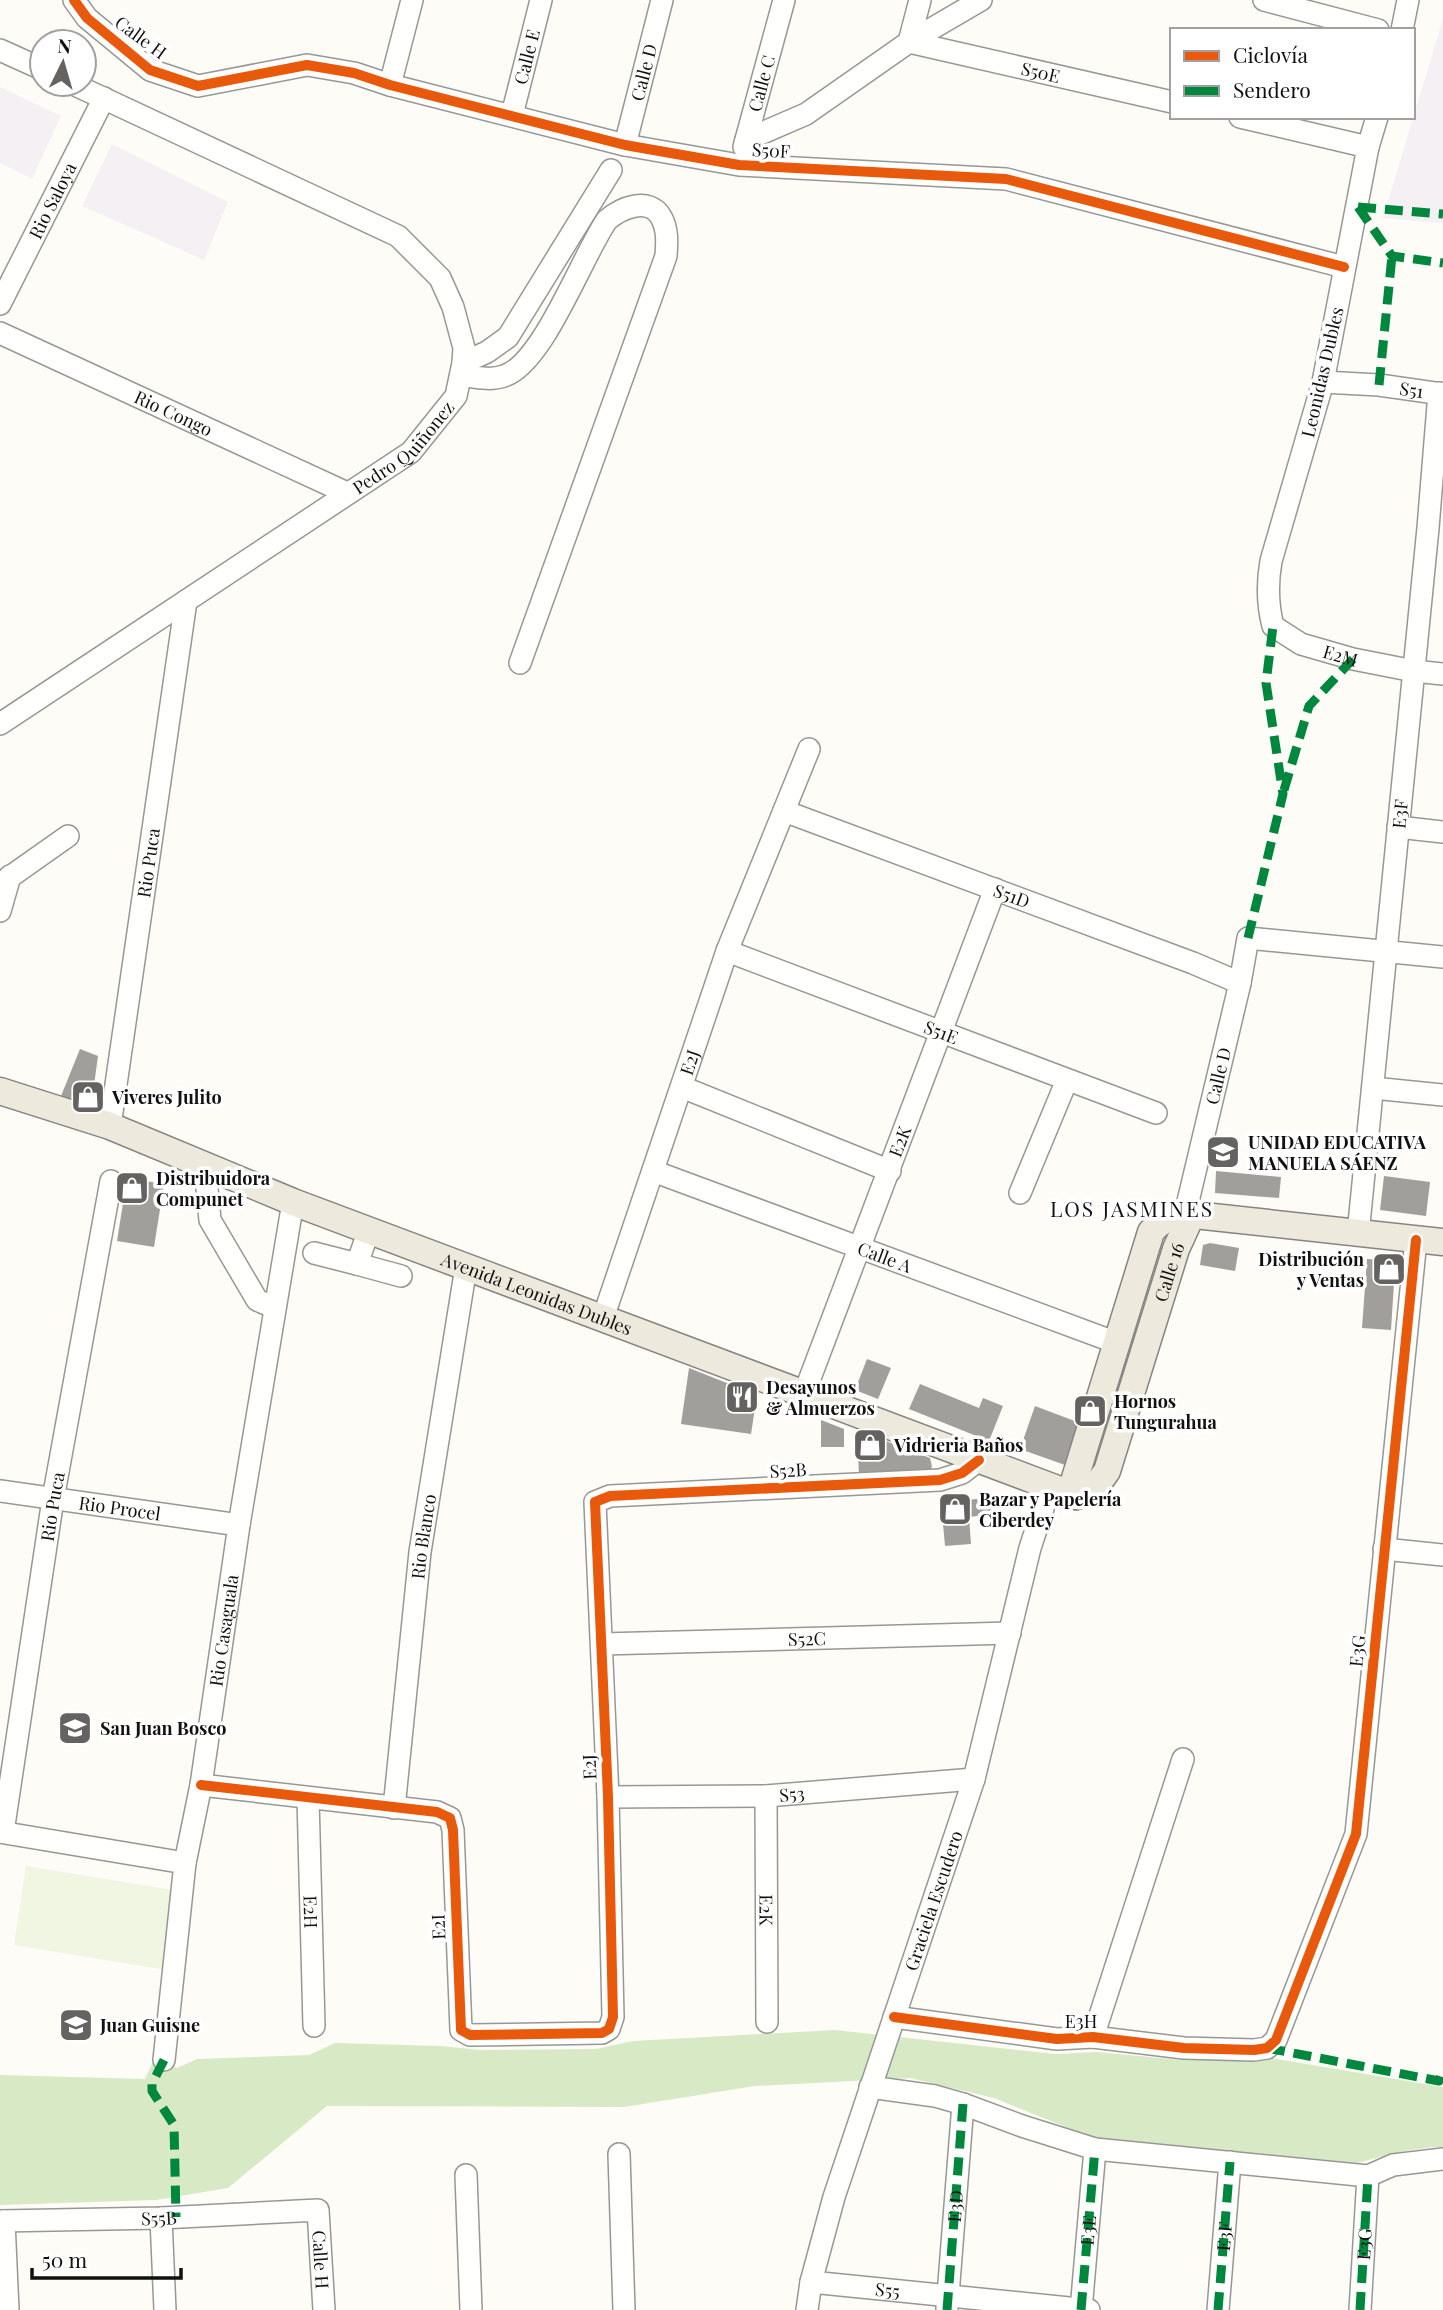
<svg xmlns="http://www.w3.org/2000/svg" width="1443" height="2310" font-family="'Playfair Display',serif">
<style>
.industrial{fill:#f5f0f3}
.forest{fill:#d8eac5}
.pitch{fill:#f0f6e1}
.building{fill:#a19f9c}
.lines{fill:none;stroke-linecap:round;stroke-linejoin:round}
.minor-casing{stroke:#979795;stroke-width:24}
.major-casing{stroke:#858482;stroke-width:29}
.minor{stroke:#fffffe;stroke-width:21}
.major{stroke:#ede9dc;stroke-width:26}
.quiet{stroke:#00873e;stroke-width:9;stroke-dasharray:18 9;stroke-linecap:butt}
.cycleway-casing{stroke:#fff;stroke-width:15}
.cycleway{stroke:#e8590c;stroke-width:10}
.labels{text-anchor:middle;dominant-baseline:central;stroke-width:7;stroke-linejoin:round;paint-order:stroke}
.street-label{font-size:18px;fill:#111;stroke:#fff}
.poi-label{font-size:18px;font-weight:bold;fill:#111;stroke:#fff;text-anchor:start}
.quarter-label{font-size:21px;letter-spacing:2px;fill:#111;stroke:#fff}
</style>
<rect width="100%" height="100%" fill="#fdfcf7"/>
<path class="industrial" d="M1443 19V223L1383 218Z
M0 87 61 116 32 179 0 163Z
M112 144 228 202 204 260 82 206Z"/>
<path class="forest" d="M835 2030 1055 2054 1097 2052 1181 2060 1271 2058 1443 2087V2147C1414 2147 1386 2155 1358 2163L1093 2138 994 2098 910 2078 755 2086 624 2107 327 2106 228 2188 156 2200 0 2205V2075L145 2079 153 2062 177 2068 197 2059 309 2055 335 2043 441 2046 481 2050 596 2049 633 2041Z"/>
<path class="pitch" d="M26 1866 179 1891 166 1970 14 1945Z"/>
<path class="building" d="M80 1049 98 1056 92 1100 86 1106 61 1096Z
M1216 1171 1281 1177 1279 1198 1215 1193Z
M1384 1176 1430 1182 1426 1216 1380 1210Z
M127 1178 164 1184 154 1247 117 1241Z
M1210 1243 1239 1248 1235 1271 1200 1265 1203 1245Z
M1367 1259 1387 1260 1395 1268 1391 1330 1362 1328Z
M867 1359 891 1368 878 1399 855 1390Z
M689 1368 757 1395 751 1434 681 1424Z
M920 1384 979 1408 983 1398 1003 1406 989 1441 909 1409Z
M1035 1406 1080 1423 1065 1465 1020 1449Z
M821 1420 844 1429V1447H821Z
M857 1430 930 1458 932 1467 927 1474 859 1476Z
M977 1499 987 1505 994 1514 969 1517 971 1544 945 1546 941 1502Z"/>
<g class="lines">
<g class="minor-casing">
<g id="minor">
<path d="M74 0 87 18 150 70 198 86 307 65 354 73 390 85 625 145 739 165 1006 179 1344 267"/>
<path d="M1264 0 1378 30"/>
<path d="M1402 30 1408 0"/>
<path id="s1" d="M909 42 1172 102"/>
<path d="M909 42 920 0"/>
<path d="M0 50 42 69"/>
<path d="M390 85 412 0"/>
<path id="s2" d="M512 115 541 0"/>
<path d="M1240 117 1368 147"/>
<path id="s3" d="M1377 117 1368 147 1323 382 1271 561C1267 584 1267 603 1273 626L1301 644 1353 659 1414 671 1443 674"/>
<path d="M746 140 806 114 909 42 981 0"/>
<path id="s4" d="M625 145 662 0"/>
<path id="s5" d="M744 147 784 0"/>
<path id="s6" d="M0 304 104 98"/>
<path id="s7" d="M0 333 347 493"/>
<path d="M463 363 487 352 508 337 611 170"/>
<path d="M461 375C475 377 490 381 504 376 543 364 582 256 607 220 621 208 649 196 661 217 668 229 667 243 666 256L520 663"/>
<path id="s8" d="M1323 382 1379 385 1443 394"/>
<path id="s9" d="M0 724 411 452 456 396 463 363 464 348 453 307 440 278 398 236 73 84"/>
<path id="s10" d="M784 811 1193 963 1240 983"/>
<path d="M1398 827 1443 832"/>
<path d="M0 884 68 836"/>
<path d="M0 911 10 876"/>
<path id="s11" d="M727 951 1156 1113"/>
<path d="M682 1087 890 1171"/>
<path d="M1373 1088 1443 1095"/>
<path id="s12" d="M110 1126 186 601"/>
<path d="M210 1167 207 1189 210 1220 257 1300 266 1304 274 1303"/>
<path id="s13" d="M653 1171 1117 1343"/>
<path d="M1020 1193 1067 1080"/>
<path id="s14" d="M1185 1214 1240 983 1248 938 1443 957"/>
<path id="s15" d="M1358 1234 1428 528 1439 393"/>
<path d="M314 1253 357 1264 369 1230"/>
<path d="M357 1264 401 1276"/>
<path id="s16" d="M603 1318 727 951 809 749"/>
<path id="s17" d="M804 1394 995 889"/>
<path id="s18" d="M0 1491 239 1525"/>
<path d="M1384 1549 1443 1555"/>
<path id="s19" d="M602 1644 1010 1633"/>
<path d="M201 1785 437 1812 450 1818 453 1830 461 2030 470 2035 602 2033 609 2029 613 2017 608 1797 595 1502 610 1496 940 1480 962 1473 979 1460"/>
<path id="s20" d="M766 1796 767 2022"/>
<path id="s21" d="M608 1797 766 1796 974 1779"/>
<path id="s22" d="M308 1798 314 2026"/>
<path id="s23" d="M394 1808 420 1552 466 1267"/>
<path d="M0 1832 185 1863"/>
<path id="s24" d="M3 1832 53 1499 111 1181"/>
<path d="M894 2017 1057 2039 1093 2037 1184 2048 1254 2050 1267 2048 1276 2040 1356 1834 1416 1240"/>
<path d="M1093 2037 1183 1759"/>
<path id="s25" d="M164 2060 185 1863 201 1785 239 1525 293 1202"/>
<path d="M870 2087 935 2096 963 2104 1022 2126 1095 2149 1368 2176 1393 2165 1443 2159"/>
<path d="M619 2154 624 2310"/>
<path d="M466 2175 471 2310"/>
<path d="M161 2218 165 2310"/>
<path id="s26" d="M0 2221 161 2218 318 2210 324 2310"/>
<path d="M4 2221 8 2310"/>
<path id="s27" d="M811 2282 1089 2310"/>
<path id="s28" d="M947 2308 963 2104"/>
<path id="s29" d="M807 2310 811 2282 834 2197 974 1779 1030 1548 1050 1487"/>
<path id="s30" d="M1081 2310 1095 2149"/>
<path d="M1218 2310 1230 2162"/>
<path d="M1360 2310 1368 2176"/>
</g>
</g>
<g class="major-casing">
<g id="major">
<path id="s31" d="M0 1091 110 1126 293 1202 1076 1496"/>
<path d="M1076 1496 1075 1478 1080 1462 1151 1232C1161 1220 1170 1216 1185 1214L1443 1242"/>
<path id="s32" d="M1076 1496 1094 1489 1107 1471 1176 1249 1187 1225 1185 1214"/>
</g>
</g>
<use href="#minor" class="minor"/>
<use href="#major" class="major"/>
<g class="quiet">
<path d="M1358 207 1392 256 1443 263"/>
<path d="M1358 207 1443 214"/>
<path d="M1379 385 1392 256"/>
<path d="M1284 790 1309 706 1353 659"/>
<path d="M1248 938 1283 794 1266 683 1273 626"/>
<path d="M1267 2048 1439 2081 1443 2068"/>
<path d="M164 2060 152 2084V2091L174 2125 176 2217"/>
<path d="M947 2310 963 2104"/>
<path d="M1081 2310 1095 2149"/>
<path id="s33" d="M1218 2310 1230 2162"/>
<path id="s34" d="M1360 2310 1368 2176"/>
</g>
<g class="cycleway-casing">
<path id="cycleway" d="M74 0 87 18 150 70 198 86 307 65 354 73 390 85 625 145 739 165 1006 179 1344 267
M201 1785 437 1812 450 1818 453 1830 461 2030 470 2035 602 2033 609 2029 613 2017 608 1797 595 1502 610 1496 940 1480 962 1473 979 1460
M894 2017 1057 2039 1093 2037 1184 2048 1254 2050 1267 2048 1276 2040 1356 1834 1416 1240"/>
</g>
<use href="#cycleway" class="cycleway"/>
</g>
<defs>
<g id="shop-square" transform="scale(1.75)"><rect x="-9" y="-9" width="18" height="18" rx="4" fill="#646362" stroke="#fff"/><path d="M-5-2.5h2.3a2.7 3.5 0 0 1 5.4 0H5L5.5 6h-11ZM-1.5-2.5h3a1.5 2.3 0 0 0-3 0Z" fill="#fff"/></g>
<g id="school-square" transform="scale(1.75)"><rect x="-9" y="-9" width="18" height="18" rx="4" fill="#646362" stroke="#fff"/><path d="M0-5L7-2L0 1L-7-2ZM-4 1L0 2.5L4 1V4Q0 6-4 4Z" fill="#fff"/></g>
<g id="restaurant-square" transform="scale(1.75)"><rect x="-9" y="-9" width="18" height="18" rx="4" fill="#646362" stroke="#fff"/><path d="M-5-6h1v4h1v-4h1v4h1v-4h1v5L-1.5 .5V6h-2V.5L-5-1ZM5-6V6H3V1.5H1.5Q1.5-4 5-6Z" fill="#fff"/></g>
</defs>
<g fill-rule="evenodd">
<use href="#shop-square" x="88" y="1097"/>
<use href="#school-square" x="1223" y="1152"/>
<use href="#shop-square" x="132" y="1188"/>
<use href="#shop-square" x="1389" y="1269"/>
<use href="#restaurant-square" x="742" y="1397"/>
<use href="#shop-square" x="1090" y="1411"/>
<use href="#shop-square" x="870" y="1445"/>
<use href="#shop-square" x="955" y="1509"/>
<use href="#school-square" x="75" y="1728"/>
<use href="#school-square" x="76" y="2025"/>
</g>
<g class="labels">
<g class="street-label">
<text transform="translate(141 37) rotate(36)">Calle H</text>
<text stroke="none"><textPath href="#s2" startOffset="60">Calle E</textPath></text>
<text stroke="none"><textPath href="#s4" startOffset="75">Calle D</textPath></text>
<text stroke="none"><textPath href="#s1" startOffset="135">S50E</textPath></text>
<text stroke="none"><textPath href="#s5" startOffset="66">Calle C</textPath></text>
<text transform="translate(771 150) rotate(3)">S50F</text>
<text stroke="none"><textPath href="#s6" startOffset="116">Rio Saloya</textPath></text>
<text transform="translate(1322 372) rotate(-77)">Leonidas Dubles</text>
<text stroke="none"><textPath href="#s8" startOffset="89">S51</textPath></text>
<text stroke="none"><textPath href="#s7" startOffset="191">Rio Congo</textPath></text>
<text stroke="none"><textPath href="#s9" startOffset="490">Pedro Quiñonez</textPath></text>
<text stroke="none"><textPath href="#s3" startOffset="597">E2M</textPath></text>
<text stroke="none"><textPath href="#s15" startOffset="422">E3F</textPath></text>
<text stroke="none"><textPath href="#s12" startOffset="266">Rio Puca</textPath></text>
<text stroke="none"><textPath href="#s10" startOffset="243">S51D</textPath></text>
<text stroke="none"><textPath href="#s11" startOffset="229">S51E</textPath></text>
<text stroke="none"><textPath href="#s16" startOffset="270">E2J</textPath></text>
<text stroke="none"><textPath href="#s14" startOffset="142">Calle D</textPath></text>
<text stroke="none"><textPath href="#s17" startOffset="270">E2K</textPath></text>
<text stroke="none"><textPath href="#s13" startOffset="247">Calle A</textPath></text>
<text stroke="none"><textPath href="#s32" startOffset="250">Calle 16</textPath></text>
<text stroke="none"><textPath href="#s31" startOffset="574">Avenida Leonidas Dubles</textPath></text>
<text transform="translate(788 1470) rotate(-3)">S52B</text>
<text stroke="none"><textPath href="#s24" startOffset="329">Rio Puca</textPath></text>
<text stroke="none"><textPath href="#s18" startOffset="121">Rio Procel</textPath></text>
<text stroke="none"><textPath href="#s23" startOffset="273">Rio Blanco</textPath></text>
<text stroke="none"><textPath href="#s25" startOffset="434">Rio Casaguala</textPath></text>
<text stroke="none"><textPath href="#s19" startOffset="205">S52C</textPath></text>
<text transform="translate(1357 1651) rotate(-84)">E3G</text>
<text transform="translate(589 1767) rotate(-92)">E2J</text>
<text stroke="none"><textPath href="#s21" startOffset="184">S53</textPath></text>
<text stroke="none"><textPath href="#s29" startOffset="429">Graciela Escudero</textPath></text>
<text stroke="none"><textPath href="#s20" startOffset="114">E2K</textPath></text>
<text stroke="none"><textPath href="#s22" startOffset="114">E2H</textPath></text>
<text transform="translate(438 1927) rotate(-92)">E2I</text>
<text x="1081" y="2021">E3H</text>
<text stroke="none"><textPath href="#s28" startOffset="102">E3D</textPath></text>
<text stroke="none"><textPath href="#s26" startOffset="159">S55B</textPath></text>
<text stroke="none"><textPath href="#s30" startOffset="80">E3E</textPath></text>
<text stroke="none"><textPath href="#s33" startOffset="74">E3F</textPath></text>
<text stroke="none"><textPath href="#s34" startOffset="66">E3G</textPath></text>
<text stroke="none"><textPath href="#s26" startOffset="368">Calle H</textPath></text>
<text stroke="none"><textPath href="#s27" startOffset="77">S55</textPath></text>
</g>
<g class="poi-label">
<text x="112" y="1097">Viveres Julito</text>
<text x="1248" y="1142">UNIDAD EDUCATIVA<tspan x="1248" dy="21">MANUELA SÁENZ</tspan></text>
<text x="156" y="1178">Distribuidora<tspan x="156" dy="21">Compunet</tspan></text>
<text x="1364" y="1259" text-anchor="end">Distribución<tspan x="1364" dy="21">y Ventas</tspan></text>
<text x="766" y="1387">Desayunos<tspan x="766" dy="21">&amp; Almuerzos</tspan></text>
<text x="1114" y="1401">Hornos<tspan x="1114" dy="21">Tungurahua</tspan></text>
<text x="894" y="1445">Vidrieria Baños</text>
<text x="979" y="1499">Bazar y Papelería<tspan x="979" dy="21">Ciberdey</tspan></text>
<text x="100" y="1728">San Juan Bosco</text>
<text x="100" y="2025">Juan Guisne</text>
</g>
<g class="quarter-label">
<text x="1132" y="1208">LOS JASMINES</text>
</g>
</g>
<rect x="1170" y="28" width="245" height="91" fill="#ffffff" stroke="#a0a0a0" stroke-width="2"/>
<rect x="1184" y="51" width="35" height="10" fill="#e8590c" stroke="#a0a0a0" stroke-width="2"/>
<text x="1233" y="63" font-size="21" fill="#111111">Ciclovía</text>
<rect x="1184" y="86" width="35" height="10" fill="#00873e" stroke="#a0a0a0" stroke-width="2"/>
<text x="1233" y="98" font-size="21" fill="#111111">Sendero</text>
<g transform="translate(63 63) rotate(5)"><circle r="33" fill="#ffffff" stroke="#a0a0a0" stroke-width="2"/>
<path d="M0-5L12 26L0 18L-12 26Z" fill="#646362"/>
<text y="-10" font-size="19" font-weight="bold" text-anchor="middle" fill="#111111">N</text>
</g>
<path d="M32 2268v10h149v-10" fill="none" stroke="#111111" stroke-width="3.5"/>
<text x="42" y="2268" font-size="21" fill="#111111" stroke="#ffffff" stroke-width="5" paint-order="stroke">50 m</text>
</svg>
